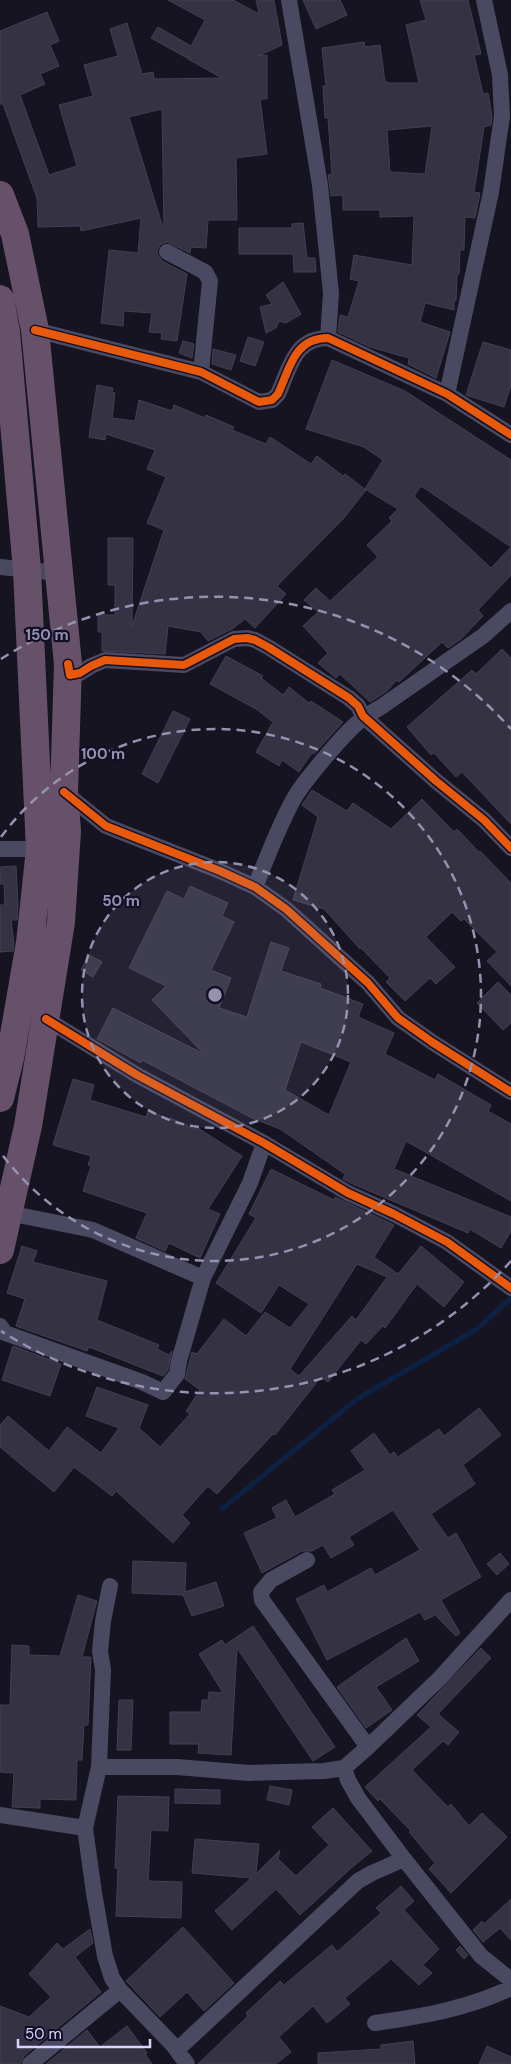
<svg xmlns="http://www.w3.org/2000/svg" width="511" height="2064" font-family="'DM Sans',sans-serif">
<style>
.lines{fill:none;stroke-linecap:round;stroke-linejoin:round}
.stream{stroke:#0d2144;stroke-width:5}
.building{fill:#343243;stroke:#433f54;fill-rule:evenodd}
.street{stroke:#4a4962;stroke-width:16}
.highway{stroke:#67516a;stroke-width:28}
.cycleway-casing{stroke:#130f26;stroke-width:11}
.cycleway{stroke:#e8590c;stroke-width:8}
.ring{fill:none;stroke:#9591b1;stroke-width:2.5;stroke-dasharray:9 6}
.centre{fill:#9591b1;stroke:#130f26;stroke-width:2.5}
.ring-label{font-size:15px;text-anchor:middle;font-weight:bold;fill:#9591b1;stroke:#130f26;stroke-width:4.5;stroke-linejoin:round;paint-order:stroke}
</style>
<rect width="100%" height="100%" fill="#161421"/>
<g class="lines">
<path class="stream" d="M222 1509 357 1399 477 1329 511 1298"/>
</g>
<path class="building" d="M168 0H233L259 14 256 0H274L282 45 258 56 267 55V99H260L267 154 236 158 237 220H208L206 248 191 247 190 253 167 242 161 244 158 248 157 253 162 261 187 274 177 341 161 339 162 333 149 332 152 313 124 311 123 326 101 323 109 250 138 253 141 218 81 231 80 226 38 227 37 198 3 104H0V31L47 12 59 41 50 45 59 66 40 74 45 84 20 95 49 175 77 166 59 105 93 96 84 65 118 56 110 29 127 23 142 74 153 72 154 79 222 78 188 59V56L187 58 151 38 158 27 191 46 205 20ZM162 109 164 228H163L129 117Z
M303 0H340L347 15 316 29Z
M420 0H468L481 54 474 55 483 94 488 93 492 116 491 125 484 127 474 192 480 193 475 218 465 217 464 250H460L459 274H457L456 301H454V310L425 303 420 322 450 332 436 378 408 364 409 358 370 347 338 332 340 315 348 317 359 281 350 279 354 255 412 265 414 216 380 217V210H343V195L331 196 328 175 332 174 328 118H325L323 86H326L322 48 364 42 365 47 380 45 385 82H388V83H419L406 25 426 20ZM432 126 425 174 390 172 387 130Z
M303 223 307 258H315L316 272H294L293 254H239V228H292V224Z
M283 282 301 314 286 323 279 321 276 328 266 333 260 307 272 304 266 295Z
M248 337 264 342 255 366 240 361Z
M183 341 194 344 192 358 179 353Z
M483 342 511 350V385L504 407 466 395Z
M213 349 236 355 231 370 212 364Z
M332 360 405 391 511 460V575L478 610 483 616 461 639 448 648 442 642 399 682 397 680 387 691 370 702 340 674 336 678 318 663 328 653 303 626 318 612 304 600 316 588 330 601 378 557 367 545 392 521 389 518 398 509 365 489 383 460 364 447 306 429ZM421 486 511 547 491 568 414 496Z
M97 385 113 388 112 392 115 393 112 418 135 421 139 400 172 411 174 405 205 418 206 415 234 427 232 430 266 444 270 437 311 464 317 456 343 476 345 474 366 490 344 518 277 586 286 594 255 628 245 619 232 629 208 641 201 632 168 626 165 654 102 651V632H98V615H115V585H108V538H133L132 626 164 530 147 523 166 477 147 469 155 450 106 434 105 440 89 437Z
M502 649 511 658V824L462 772 456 777 434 753 431 755 407 727 472 670 476 674Z
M226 656 263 676 261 678 283 695 289 687 309 703 311 701 343 722 314 754 312 753 299 772 282 760 279 766 256 752 273 722 256 709 210 684Z
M173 711 190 719 158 783 142 774Z
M312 790 347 811 353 803 391 829 422 799 454 832 457 829 479 852 480 851 511 883V986L487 961 497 952 464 919 461 921 452 912 426 937 455 967 436 984 430 978 405 1001 386 982 390 978 361 948 360 949 324 909 293 900 318 817 302 805Z
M16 866 18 906 17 920H11L14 944 13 951 0 952V905H5L4 884H0V867Z
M190 886 228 903 222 916 234 922 211 970 231 978 219 1008 247 1017 271 942 289 948 281 971 321 984 320 988 363 1004 358 1017 394 1033 385 1054 435 1080 438 1074 491 1105 488 1111 511 1124V1201L406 1141 394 1169 511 1217V1231L501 1248 470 1229 468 1233 353 1184 343 1179 345 1174 280 1129 252 1118 142 1060 141 1063 97 1039 113 1008 204 1054 152 1000 166 986 129 968 167 891 184 899ZM301 1042 351 1062 329 1115 285 1090Z
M89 955 102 962 93 977 81 970Z
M498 982 511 995V1023L503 1030 477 1003Z
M73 1079 94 1085 90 1100 146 1117 148 1111 169 1119 170 1118 195 1129 196 1127 242 1156 208 1209 220 1214 200 1258 169 1243 165 1251 136 1238 147 1213 83 1191 91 1166 88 1165 91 1156 53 1145Z
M271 1169 334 1200 335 1197 394 1225 374 1257 398 1274 421 1246 464 1282 444 1307 417 1284 385 1328 383 1326 366 1344 361 1340 328 1382 321 1377 275 1435 273 1434 217 1494 208 1486 182 1515 190 1523 173 1543 116 1491 112 1496 74 1467 54 1492 0 1447V1425L8 1416 49 1451 67 1427 101 1453 119 1428 86 1416 97 1387 148 1405 139 1428 160 1447 190 1414 186 1411 200 1390 185 1379 192 1352 197 1354 224 1319 246 1336 265 1312 290 1328 309 1304 279 1285 261 1313 216 1283 256 1218 249 1214ZM357 1264 387 1277 356 1320 352 1316 299 1376 290 1369Z
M22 1246 37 1251 33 1262 107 1281 97 1320 159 1345 157 1349 169 1355 172 1351 168 1370 163 1376 89 1347 87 1351 16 1326 25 1299 7 1293Z
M13 1346 61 1364 50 1396 2 1380Z
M479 1408 501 1435 463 1465 475 1484 431 1514 448 1538 456 1533 481 1577 441 1600 460 1633 456 1636 435 1615 425 1620 420 1612 327 1660 296 1599 324 1585 327 1592 371 1568 375 1575 420 1550 393 1510 349 1537 354 1545 331 1558 323 1545 312 1551H302L262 1573 244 1533 277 1518 272 1508 286 1500 295 1517 335 1494 332 1490 365 1470 351 1451 374 1433 390 1455 394 1452 398 1457 439 1429 444 1436Z
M500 1553 509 1564 497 1575 487 1564Z
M133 1561 186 1563 185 1592 216 1582 224 1606 192 1616 183 1595 132 1593Z
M78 1595 97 1601 82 1657H91L88 1725H84L82 1760H77L76 1800 40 1799V1808L12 1807 14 1773 0 1772V1705H10L12 1645 29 1646V1655L60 1656Z
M253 1626 335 1747 313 1761 237 1648 231 1755 198 1753 199 1744H170V1712H201L202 1700H208L209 1692 223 1693 199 1654 222 1640 225 1645Z
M406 1638 419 1661 376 1687 392 1710 366 1728 337 1687Z
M481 1648 491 1658 438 1714 459 1732 448 1745 443 1741 412 1770 448 1807 451 1804 469 1826 482 1813 507 1837 451 1893 429 1869 435 1863 409 1832 411 1831 380 1799 378 1801 365 1787 431 1727 417 1715Z
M119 1700H133L131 1750H117Z
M270 1786 292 1790 289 1805 267 1800Z
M175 1789 220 1790V1804L175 1803Z
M118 1796 169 1797 168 1831 151 1830 148 1881 182 1882 181 1918 116 1916 118 1869 115 1868Z
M333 1808 372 1851 350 1869 300 1915 276 1889 232 1930 215 1911 251 1878 192 1873 195 1839 259 1844 256 1874 280 1850 278 1859 296 1876 329 1845 312 1827Z
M401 1886 414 1901 404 1910 439 1949 423 1965 432 1973 419 1985 391 1959 345 1998 350 2004 327 2023 313 2006 279 2037 291 2052 276 2064H198L248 2016 246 2013 280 1981 284 1985 332 1945 337 1952 381 1913 376 1908Z
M511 1899V1940L500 1928 483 1942 473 1930 482 1921 484 1924Z
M183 1927 234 1983 204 2011 187 1992 160 2017 126 1981Z
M90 1929 93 1943 75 1957 101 1992 24 2056 20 2064H0V2006L29 2017 51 1997 29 1974 57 1943 63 1949Z
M460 1946 468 1955 464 1959 456 1950Z
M127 2026 147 2053 145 2054 152 2064H46L87 2030 100 2047Z
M413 2041 415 2064H318V2053L381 2049V2045Z
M487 2046 511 2057V2064H479Z"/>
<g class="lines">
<path class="street" d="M289 0 320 185 331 293 328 338
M167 252 205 272 210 281 201 372
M35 330 201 372 259 402 272 400 278 394C290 368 294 338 328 338L447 394 511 435
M447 394 491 192 502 116 500 75 484 0
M0 567 59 573
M69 666 70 675 80 673 91 666 105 660 184 665 234 639 247 638 255 640 268 647 349 698 358 706 363 716 436 781 484 820 511 848
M64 792 106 826 220 871 255 887 286 909 368 983 398 1018 432 1042 511 1092
M0 849H40
M255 887C268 856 279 824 296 795 307 778 321 762 334 747 350 729 359 719 381 707L483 636 511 611
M46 1019 137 1075 264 1143 348 1193 394 1214 447 1242 511 1288
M8 1213 93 1230 203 1278
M0 1326 5 1333 142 1382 163 1392 177 1374 179 1361 203 1278 250 1183 264 1143
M307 1560 271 1580 261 1592 262 1600 368 1747
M110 1586 103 1621 100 1651 103 1670 99 1767 85 1828 94 1893 105 1956 112 1978 120 1990 173 2045 187 2064
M99 1767H177L249 1773 324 1771 344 1768 368 1747 440 1678 511 1600
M344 1768 348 1780 358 1798 404 1859 481 1956 511 1980
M0 1815 85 1828
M375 2023C424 2016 466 2009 511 1988
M177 2050 358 1881 372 1873 404 1859
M30 2064 120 1990"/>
<path class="highway" d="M0 195 15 234 35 330 68 664 64 792 67 831 61 922 28 1126 0 1250
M0 299 6 332 27 570 40 849 30 943 10 1058 0 1098"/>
<g class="cycleway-casing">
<path id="cycleway" d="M35 330 201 372 259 402 272 400 278 394C290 368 294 338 328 338L447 394 511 435
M68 664 70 675 80 673 91 666 105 660 184 665 234 639 247 638 255 640 268 647 349 698 358 706 363 716 436 781 484 820 511 848
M64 792 106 826 220 871 255 887 286 909 368 983 398 1018 432 1042 511 1092
M46 1019 137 1075 264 1143 348 1193 394 1214 447 1242 511 1288"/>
</g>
<use href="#cycleway" class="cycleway"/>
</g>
<circle cx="215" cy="995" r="133" fill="#9591b1" fill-opacity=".12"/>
<g class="ring">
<circle cx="215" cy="995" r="133"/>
<path d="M1 837A266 266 0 1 1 1 1153"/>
<path d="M511 1261A398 398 0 0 1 1 1331M1 659A398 398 0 0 1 511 729"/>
</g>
<circle cx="215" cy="995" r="8" class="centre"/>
<g class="ring-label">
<text x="47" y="640">150 m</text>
<text x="103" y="759">100 m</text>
<text x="121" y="906">50 m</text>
</g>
<path d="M18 2039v8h132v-8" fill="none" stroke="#d9d4ff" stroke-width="2.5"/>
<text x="25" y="2039" font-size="15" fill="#d9d4ff" stroke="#130f26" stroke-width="4" paint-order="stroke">50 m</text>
</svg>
